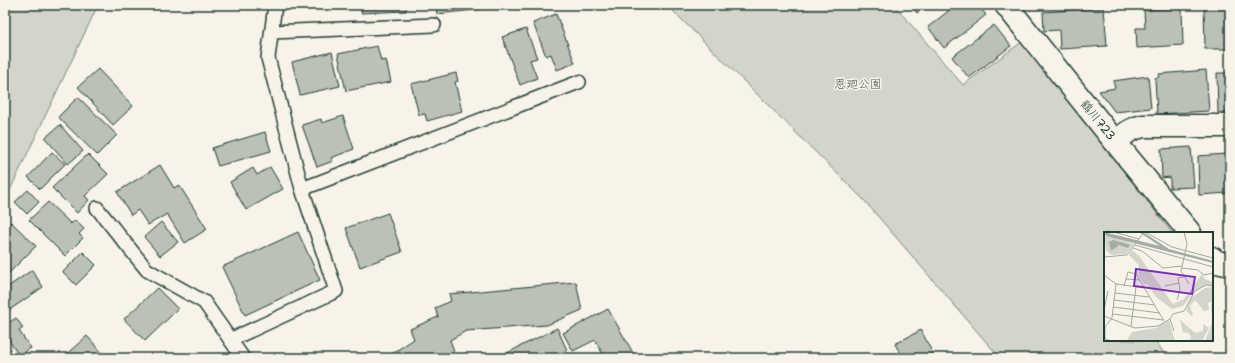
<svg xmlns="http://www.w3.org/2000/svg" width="1235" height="363" font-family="'Shantell Sans','Klee One',sans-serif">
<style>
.green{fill:#d3d5ca;stroke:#79897f}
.building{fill:#bbc1b6;stroke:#1f3d34}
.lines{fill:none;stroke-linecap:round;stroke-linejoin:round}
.service-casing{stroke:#1f3d34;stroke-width:16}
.minor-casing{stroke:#1f3d34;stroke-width:25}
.service{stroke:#f7f3e8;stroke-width:13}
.minor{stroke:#f7f3e8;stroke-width:22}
.labels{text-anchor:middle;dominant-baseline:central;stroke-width:3;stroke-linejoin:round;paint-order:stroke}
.park-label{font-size:12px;fill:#435b52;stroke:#f7f3e8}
.street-label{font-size:12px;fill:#1f3d34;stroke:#f7f3e8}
.inset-road{fill:none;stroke:#a1aaa0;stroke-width:1}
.view{fill:#7b2cbf;fill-opacity:0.15;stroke:#7b2cbf;stroke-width:2}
.inset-edge{fill:none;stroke:#1f3d34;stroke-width:2}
</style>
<rect width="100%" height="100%" fill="#f7f3e8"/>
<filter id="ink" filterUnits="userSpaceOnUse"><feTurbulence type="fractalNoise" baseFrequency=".025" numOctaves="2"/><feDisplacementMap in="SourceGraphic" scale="8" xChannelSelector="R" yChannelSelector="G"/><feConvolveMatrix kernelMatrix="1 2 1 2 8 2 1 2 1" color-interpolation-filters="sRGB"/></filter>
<g filter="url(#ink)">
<path class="green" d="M5 5H98L12 186 5 198Z
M667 5H894L963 85 1023 41 1172 233H1105V340H1155L1167 358H1000L863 199Z"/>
<path class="building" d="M361 5H406V11L361 13Z
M436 5H494V8L437 14Z
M911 5H928L917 13Z
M956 5H978L986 15 944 48 928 27Z
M1204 6H1230V49H1205Z
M1104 8 1107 46 1060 49 1059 30 1044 31 1043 12Z
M1182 8 1183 45 1137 48 1136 28H1145L1144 10Z
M556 14 575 63 557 70 551 54 546 56 533 23Z
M994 25 1011 46 969 78 952 57Z
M526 29 537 58 530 60 537 78 520 85 502 37Z
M377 46 381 61 386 60 391 82 346 91 338 54Z
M332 52 340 86 300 95 292 62Z
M98 69 133 106 113 125 78 87Z
M1206 70 1209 111 1157 114 1155 78 1159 77V74Z
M456 73 458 81 455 82 462 111 427 121 425 114 419 115 411 84Z
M1217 73H1230V112L1218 113Z
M1148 76 1151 108 1115 112 1099 91 1115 88 1113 81Z
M78 97 117 135 97 155 58 117Z
M343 116 354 149 331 158 333 161 317 167 302 125 321 119 322 123Z
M60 125 83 151 68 164 45 138Z
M265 132 271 151 218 166 212 148Z
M1191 147 1194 187 1170 188V177L1162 178 1161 149Z
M52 152 65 164 40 189 28 177Z
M88 154 108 174 85 196 89 200 77 213 52 188Z
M1226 154 1228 193 1199 195 1198 156Z
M160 165 174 188 179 185 207 229 185 243 167 214 148 225 138 210 131 215 117 192Z
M270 167 283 189 246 210 230 182 253 168 257 175Z
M28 190 39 202 27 214 15 202Z
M48 202 71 224 75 220 84 229 79 234 83 238 65 256 29 220Z
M388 213 402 252 360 267 346 228Z
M11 222 36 246 9 273 5 270V228Z
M161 222 178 242 160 256 144 237Z
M298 232 320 280 245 315 222 267Z
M83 252 96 265 76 285 63 272Z
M32 270 43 287 5 313V289Z
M576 282 582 310 547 325 466 331 450 340 454 351 442 358H397L393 353 414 339 410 329 438 317 435 308 451 301 449 294Z
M157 288 178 309 145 341 124 319Z
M608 309 636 358H605L595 340 573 351 563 333Z
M16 318 23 328 19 331 31 348 19 356 5 334V325Z
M557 328 567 350 551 358H497Z
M921 330 935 358H903L895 344Z
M87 336 107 358H62Z"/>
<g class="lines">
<g class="service-casing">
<path id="service" d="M272 32 434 25
M302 189 579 82
M97 208 147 270 204 302 243 358
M230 340 336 291 302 189 268 58 275 5"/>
</g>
<g class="minor-casing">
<path id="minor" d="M1006 5 1116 143 1190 233
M1116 143C1125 133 1130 129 1143 126H1230
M1212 258 1217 262 1230 265"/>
</g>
<use href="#service" class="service"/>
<use href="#minor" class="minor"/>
</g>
</g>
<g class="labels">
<g class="park-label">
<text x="858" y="84">恩廻公園</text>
</g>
<g class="street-label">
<text transform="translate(1098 120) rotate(51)">鶴川723</text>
</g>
</g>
<g transform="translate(1104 232)">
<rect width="109" height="109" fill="#f7f3e8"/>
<path d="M1 4 12 6 30 12 22 22 7 23 2 18ZM28 18 35 24 69 72 80 67 98 42 101 47 109 50V54L101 53 89 61 79 74 68 77 52 65 43 52 40 53 33 41 36 39 34 32 25 23ZM109 55V69L104 71 105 78 100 79 92 69H90L86 74 89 83 87 84 82 78 87 66 101 56ZM109 70V109H101L108 91 107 72ZM65 88 71 109 23 108 28 100 52 96ZM76 88 91 101 99 99V92L105 96 98 109H84L87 106 85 101 79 100Z" fill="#d3d5ca"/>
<path d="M0 0 56 14 35 0H39L65 17 109 29V31L2 4ZM9 8 26 13 24 16 15 13 7 19 5 10Z" fill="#a4ada3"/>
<path class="inset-road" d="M9 0 35 7M41 0 68 15 109 26M80 0 83 12 77 39 85 52M31 13 109 35M29 16 38 19 59 36 78 34M0 25 23 23 40 0M78 36 94 38 100 43 109 41M0 43 12 52 8 86 1 95V106L6 109M22 47 36 48M12 52 41 56M20 54 24 40 32 42 60 89M61 54 75 51M11 61 45 65M10 68 51 73M73 68 76 58 74 46 80 45M9 75 56 81M0 78 4 59M8 82 60 88M0 84 31 96 54 94 66 87 69 82 80 79 91 59 102 53 109 54M66 87 70 99M27 94 32 55"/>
<path class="view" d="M32 37 91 45 88 62 30 54Z"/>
<rect width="109" height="109" class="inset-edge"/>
</g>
<rect width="1235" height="363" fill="none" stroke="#f7f3e8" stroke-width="20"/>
<rect x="10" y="10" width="1215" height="343" fill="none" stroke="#1f3d34" stroke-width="1.5" filter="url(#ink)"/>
</svg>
